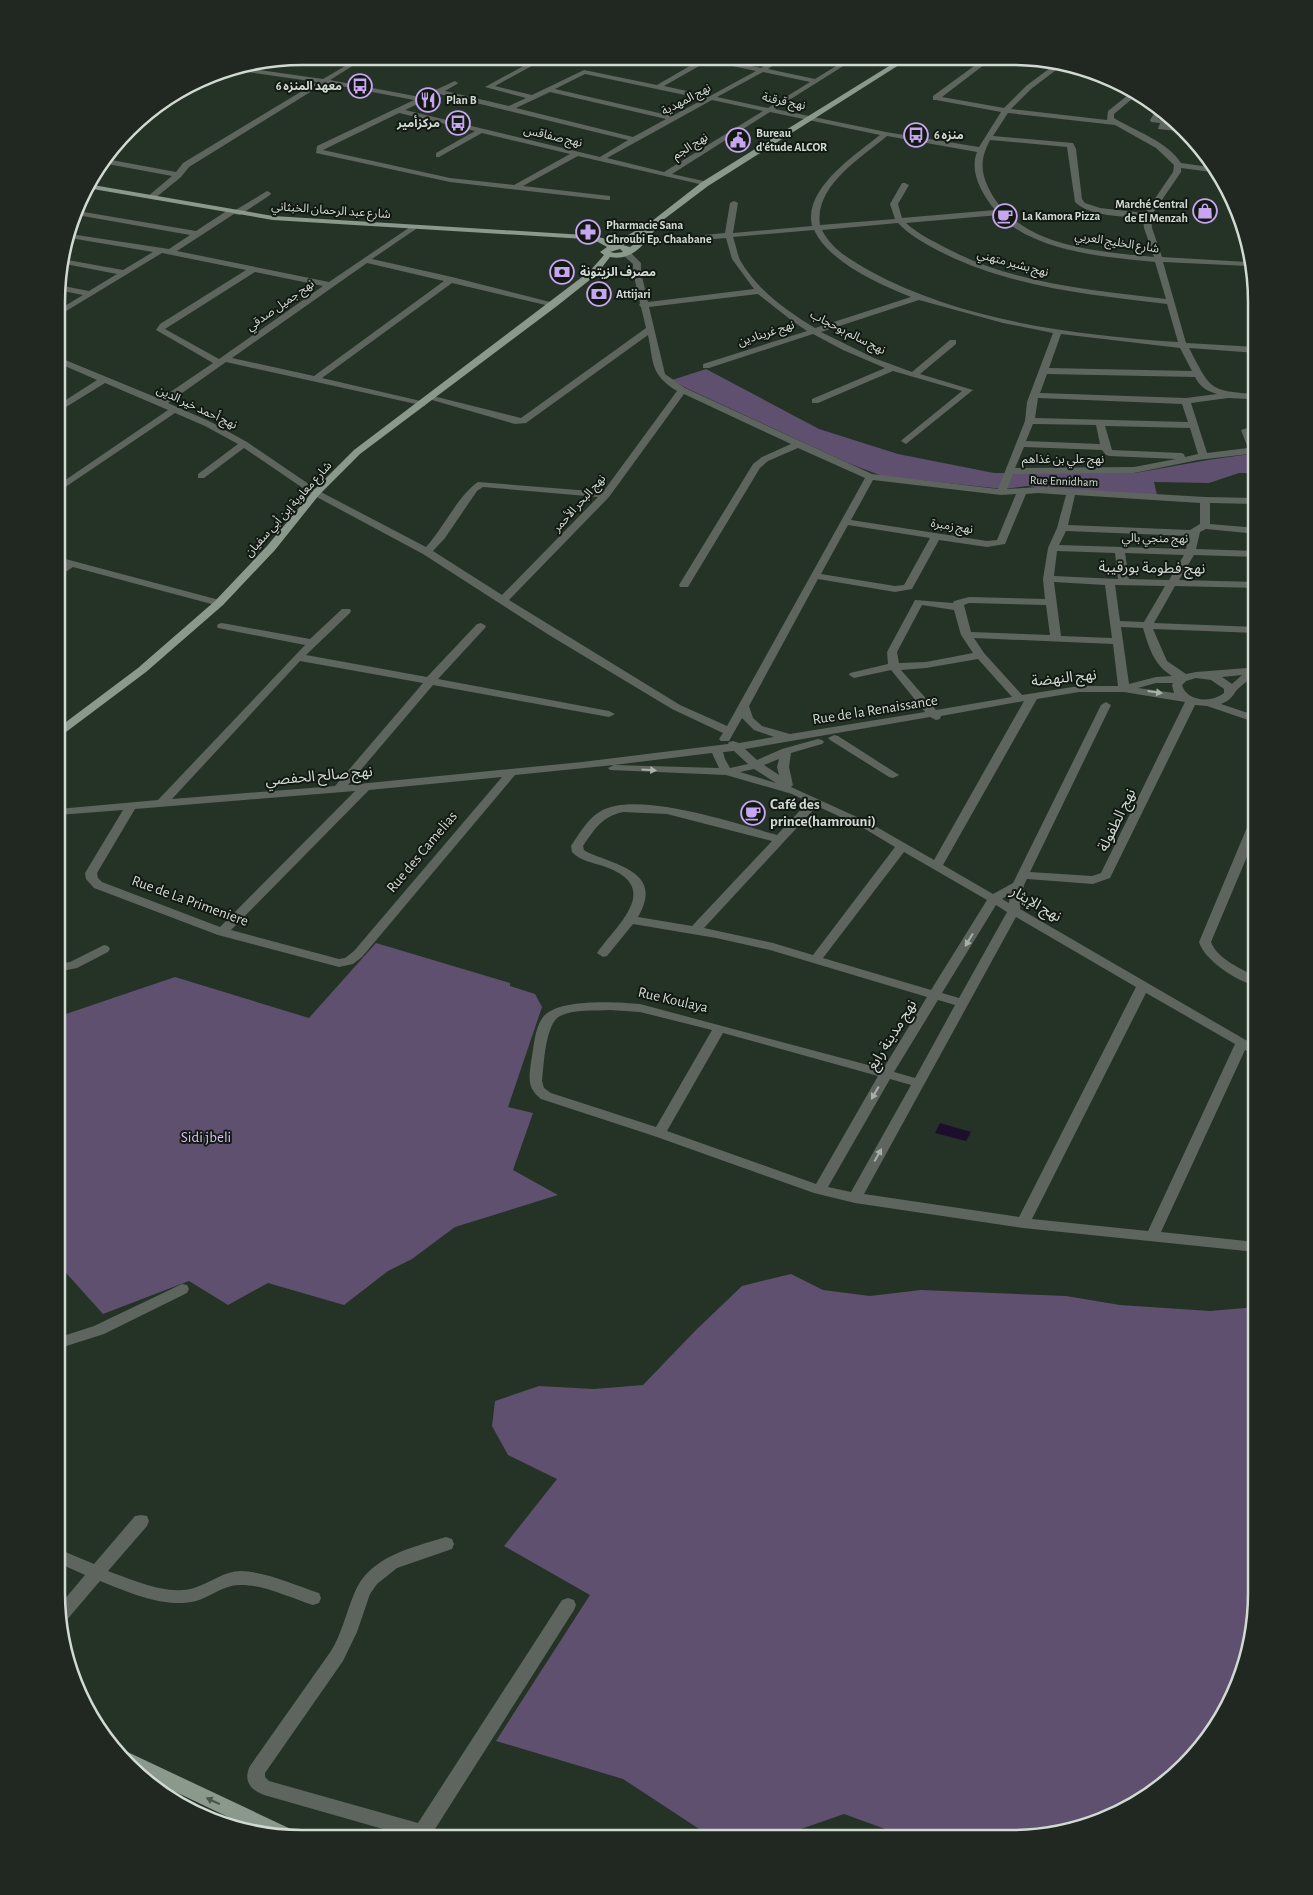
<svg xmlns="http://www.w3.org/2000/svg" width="1313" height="1895" font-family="'Alegreya Sans','Noto Sans Arabic',sans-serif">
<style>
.green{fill:#5e506e}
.water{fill:#1e0e2d}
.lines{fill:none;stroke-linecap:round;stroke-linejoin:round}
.minor{fill:#5d655e;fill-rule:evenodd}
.major{fill:#8a998c;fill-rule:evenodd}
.oneway{fill:#a8b1a9}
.oneway2{fill:#485349}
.labels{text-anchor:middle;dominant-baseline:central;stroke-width:4;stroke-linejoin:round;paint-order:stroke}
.far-poi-label{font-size:12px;font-weight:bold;fill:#d1dad2;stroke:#121913;text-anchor:start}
.far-street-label{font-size:12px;fill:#d1dad2;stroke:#121913}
.street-label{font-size:15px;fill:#d1dad2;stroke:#121913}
.poi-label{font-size:15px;font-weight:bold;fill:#d1dad2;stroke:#121913;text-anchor:start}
.park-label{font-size:15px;fill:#dbbefd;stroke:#121913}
.rim{fill:none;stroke:#d1dad2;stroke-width:2.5}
</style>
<rect width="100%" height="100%" fill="#243326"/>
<path class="green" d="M706 369 819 429 898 454 994 473H1135L1208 460 1257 453V473H1239L1209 483 1154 482 1157 495 1071 491 1027 486 1003 489 882 476 848 463 686 388 672 380Z
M376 943 510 983V986L535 994 542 1007 508 1107 533 1113 513 1170 558 1195 455 1227 412 1259 388 1271 344 1305 268 1283 228 1305 189 1281 103 1314 59 1265H57V1017L175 977 309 1018Z
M791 1274 823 1290 870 1296 921 1290 1066 1296 1120 1305 1210 1311 1256 1307V1610L1244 1673 1215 1730 1173 1778 1120 1814 1012 1839 910 1838 844 1814 775 1838H713L623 1779 496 1741 590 1595 504 1546 557 1479 508 1455 492 1426 495 1401 539 1386 594 1389 643 1385 695 1331 742 1286Z"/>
<path class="water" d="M940 1123 971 1132 966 1141 935 1133Z"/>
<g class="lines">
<path class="minor" d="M445 57 499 62 510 57H518L500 66 448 59Z
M540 57H548L495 86 532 95 584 70 657 85 700 60 693 57H709L761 68 776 58H783L768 69 815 79 849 58H856L775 109 886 132 979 147 1001 112 936 100H933V96L985 58H993L942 97 1004 108 1026 86 1058 62 1064 64 1031 89 1011 109 1107 120 1108 111 1133 91 1138 94 1114 114V118C1135 131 1167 141 1181 163L1216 168 1219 173 1181 168V172L1151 216 1152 228 1162 257 1247 262 1248 266 1163 262 1186 343 1257 347V353L1189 348C1211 390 1209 391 1257 394V422L1252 419 1248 399 1228 398 1191 403 1207 453 1248 448 1241 430 1257 425V431L1251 432 1257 453 1198 460 1134 473 1013 474 1007 489 1038 487 1205 497 1257 498V504L1210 503V524L1257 528V534L1206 529 1200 532 1196 549 1257 551V557L1194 555 1179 580 1257 582V588L1175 586 1154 623 1257 627V633L1153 629 1167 661 1186 674 1196 672 1247 668 1253 659 1257 658C1257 680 1248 678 1236 691 1232 697 1229 701 1221 704L1257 716V723L1207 706 1195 705 1110 878 1093 884 1027 879 1024 885 1020 909 1256 1046V1055L1245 1050 1161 1232 1256 1242V1252L1023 1228 855 1203 814 1193 654 1136 541 1099C527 1088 529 1078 531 1062 534 1048 534 1029 543 1017 558 998 617 1002 640 1004L883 1069 927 997 770 950 716 938 633 924 607 956 603 957 597 953C618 923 664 887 603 866 593 863 579 860 572 852L571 846C579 834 588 818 601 811 638 790 737 824 777 835L808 802 792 794 726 775 610 770 608 768 614 765 515 775 362 957 353 964 339 967 218 935 94 888 86 879 85 873 123 810 58 815V809L158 800 305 645 218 628 217 626 218 624 222 623 310 639 342 609H350L351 611 350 613 306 655 427 677 477 624 481 623 486 626 485 628 438 679 609 711 615 714 609 717 433 685 348 785 582 762 728 744 729 742 733 741 739 743 774 737 754 730 742 718 729 741H721L719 739 723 733 672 709 549 635 423 554 313 495 244 448 204 478H198V474L238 444 205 426 175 413 58 492V485L168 410 105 383 58 412V405L97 380 58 363V357L160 399 213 363 156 330 160 324 246 270 162 253 58 316V310L83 295 58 290V285L89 291 117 274 60 263 62 259 123 270 153 252 70 238V234L169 249 190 235 77 215 78 211 196 231 228 210 234 211 267 191 271 193 270 195 240 215 234 214 177 251 329 282 413 225 417 227 416 229 372 259 452 277 558 304 554 307 452 283 322 378 425 402V406L226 362 168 403 211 422 247 442 319 491 426 547C442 530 460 493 478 482L603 492 677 391C650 374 654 364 648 335L526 423 515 424 425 398 429 395 521 418 646 328 641 307 639 305 640 303 633 272V264L624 256V252H630L641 263V272L648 302 754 289 732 259 726 238 642 245 638 243 642 241 725 233 730 203 734 201 738 203 733 233 812 226C803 189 855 155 880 135L770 112 672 174 708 182V186L578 156 523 186 610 196V200H607L450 182 316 153 317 146 414 100 325 83 189 167 181 177 154 199 147 197 172 176 102 163 106 159 176 172 183 163 317 82 227 69 237 67 323 79 352 62 355 64 354 65 330 80 420 97 455 81 458 83 457 84 445 91 509 106 526 98 485 87ZM708 61 756 71 710 96 664 86ZM763 72 810 82 768 108 717 97ZM585 74 704 99 672 116 555 89ZM550 92 666 119 633 137 516 108ZM439 94 628 140 600 157 405 110ZM712 100 763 111 664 172 607 158ZM399 113 475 131 436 153V157H439L482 133 570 154 514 185 450 178 323 150ZM1008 113 1115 125 1156 148 1174 165 1173 172 1145 213 1100 208 1085 203 1082 199 1076 149 1073 143 993 136ZM887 136 977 152C969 172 982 194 995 210L902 218 898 204 909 185 905 183H902L890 204 895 219 820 225C814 186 861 158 887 136ZM990 140 1067 147 1075 202C1091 217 1122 216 1143 218L1144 228 1154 257C1096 251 1016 247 988 187 980 170 981 157 990 140ZM999 215C1035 252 1106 257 1155 262L1166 299C1092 290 1015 284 948 249 933 241 918 234 906 223ZM898 223C909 235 924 243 939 251 1009 287 1089 295 1167 304L1178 342C1074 335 962 321 870 271 851 260 832 250 822 230ZM814 230C830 263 879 284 911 297L815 328C787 311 757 290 740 260 737 253 736 245 733 237ZM367 263 444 281 314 376 232 358ZM255 272 323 286 219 359 165 329ZM758 294 791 320 807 331 703 364V368H709L813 334 843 350 885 368 812 399V403H818L893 371 962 391 903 439 901 441 906 444 973 390 920 374 956 344V340H950L912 372 874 358 821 332 919 300 1003 323 1053 333 1027 402 1025 421 998 489 872 474 685 388 665 374 649 307ZM1061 334 1180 348 1192 371 1049 368ZM1047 374 1195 377C1200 387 1207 391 1217 394L1186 398 1040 393ZM684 394 791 444 762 457 753 464 679 585 680 587H688L760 468 768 461 798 448 865 478 727 726 680 705 509 600 609 497ZM1038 398 1182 404 1188 422 1035 418ZM1033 424 1096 425 1100 444 1026 441ZM1105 426 1190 428 1198 454 1185 457 1184 454 1181 453 1112 450ZM1024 447 1102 450 1106 455 1109 456 1176 459 1134 467 1015 468ZM873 480 1001 495 1016 494 997 540 987 541 851 520ZM483 487 598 497 502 595 433 551 445 538 477 491ZM1038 493 1066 495 1057 528 1048 548 1043 579 1045 599 969 597 954 601 953 603 915 600 887 652 888 664 850 673 849 675 854 678 891 670 925 712 790 734 762 726 753 718 749 706 818 579 895 592 912 589 939 540 987 547 1005 544 1026 494ZM1075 495 1200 503V524L1190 530 1068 525ZM848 525 930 538 904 585 895 586 821 574ZM1066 531 1189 536 1186 549 1059 545ZM1057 551 1115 553 1118 579 1054 576ZM1125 553 1184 555 1169 580 1129 579ZM1054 582 1105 585 1112 638 1061 636ZM1115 585 1165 586 1144 622 1120 621ZM969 603 1046 605 1050 635 971 632 964 605ZM922 605 954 610 961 635 973 653 926 662 899 663 897 652ZM1121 627 1143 628C1149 648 1154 665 1172 676L1156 677 1129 684ZM974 638 1113 644 1118 686H1079L1022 695 984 653ZM978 659 1012 697 936 710 901 670 926 668ZM300 661 423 683 335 786 172 799ZM1242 675 1232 684 1222 677ZM1196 678 1211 680 1224 689V693C1212 703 1187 702 1182 685L1186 681ZM1156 683H1173L1172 685 1174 693 1138 688ZM1079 692H1124L1185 702 1101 873 1092 876 1030 872 1111 705 1106 702 1101 705 1013 883 993 894 943 865 1037 699ZM1024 701 934 860 868 822 791 787 793 785 789 767 791 753 822 744 824 742 822 740 818 739 782 749 757 760 745 749 930 717 936 720 940 719 941 716ZM734 751 748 764 730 768 725 759 723 752ZM712 753 719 768 614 765ZM779 759 777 767 779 775 764 765ZM754 769 776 783 740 772ZM502 777 354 951 345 958 339 959 231 930 369 790ZM355 791 220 927 102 882 98 878 97 873 135 809ZM817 806 860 826 895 847 813 955 773 943 704 928ZM623 812 667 814 772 841 692 926 638 917C664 872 618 866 587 852L584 850 583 846C595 829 601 817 623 812ZM904 852 987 900 931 990 823 958ZM1010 894 1009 903 1002 899ZM996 905 1007 912 959 998 942 993ZM1016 917 1136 987 1019 1217 864 1194ZM1146 993 1235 1044 1148 1231 1032 1219ZM938 1000 955 1005 915 1078 894 1072ZM610 1010 640 1012 712 1030 656 1127 551 1093 544 1088 542 1081C544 1065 545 1024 560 1016 574 1009 595 1011 610 1010ZM723 1033 878 1076 816 1184 667 1131ZM890 1079 911 1085 851 1192 828 1187Z
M1159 106 1164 110 1158 119 1167 120 1166 125 1178 127V131L1158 129 1160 123 1151 122 1150 120Z
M58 557 223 601 224 603 219 606 73 567 58 577V569L64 565 58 563Z
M834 735 838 736 899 775 893 778 889 777 830 740 828 738Z
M1257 815V833L1211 942C1218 960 1241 968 1256 977V986C1237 981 1205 961 1199 942L1251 818Z
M104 945 108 946 110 949 108 952 77 968 57 972V964L70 962Z
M182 1284 187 1285 189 1289 187 1293 104 1334 57 1349V1338L94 1326Z
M141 1515 147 1516 149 1521 147 1526 108 1571C133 1580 168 1596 194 1588 210 1583 224 1571 241 1571 267 1572 295 1585 319 1593L321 1598 319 1603 313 1605C290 1598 263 1584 239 1585 224 1585 210 1597 196 1601 165 1609 128 1592 100 1581L65 1622 59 1624 58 1607 85 1575 56 1562V1548L94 1564 135 1516Z
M446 1537 452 1539 454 1544 452 1549 397 1568 377 1584 370 1594 357 1632 343 1661 265 1773V1777L269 1781 418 1823 562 1600 568 1598 574 1600 576 1605 574 1610 430 1837H411L264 1795C250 1790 243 1780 250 1766L331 1651C342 1633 346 1613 354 1594 369 1556 411 1548 446 1537Z"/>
<path class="major" d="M902 58H910L708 186 655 226 656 228C646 243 631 262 610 257L596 275 557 306 360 454 319 495 275 550 223 605 146 672 62 735 58 736V728L138 668 215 601 267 546 313 491 354 450 590 271 604 255 600 252 607 247 598 242 585 239 273 220 87 188V184L273 216 585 235 603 238 613 244 652 221 702 182ZM645 232 639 241 630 247 623 245ZM620 249 623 252 615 253 610 252Z
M117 1747 295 1831 298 1837H270L138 1774 117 1755 113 1749Z"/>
</g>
<defs><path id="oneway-solid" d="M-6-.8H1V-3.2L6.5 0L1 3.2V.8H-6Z" transform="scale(1.25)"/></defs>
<g class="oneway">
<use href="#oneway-solid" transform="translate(1155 692) rotate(8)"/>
<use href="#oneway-solid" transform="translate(649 770) rotate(3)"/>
<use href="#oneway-solid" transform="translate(969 940) rotate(121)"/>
<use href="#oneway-solid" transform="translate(875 1093) rotate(120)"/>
<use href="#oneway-solid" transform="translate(878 1155) rotate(-61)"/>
</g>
<use class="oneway2" href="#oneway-solid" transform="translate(213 1801) rotate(-155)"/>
<defs>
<g id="bus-ring" transform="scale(1.25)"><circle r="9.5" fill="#121913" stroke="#c8a6ef" stroke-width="1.5"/><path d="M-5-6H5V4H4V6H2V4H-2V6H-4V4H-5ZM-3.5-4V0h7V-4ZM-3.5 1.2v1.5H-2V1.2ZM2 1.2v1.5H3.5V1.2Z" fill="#c8a6ef"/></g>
<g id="restaurant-ring" transform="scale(1.25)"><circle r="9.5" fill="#121913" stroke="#c8a6ef" stroke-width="1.5"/><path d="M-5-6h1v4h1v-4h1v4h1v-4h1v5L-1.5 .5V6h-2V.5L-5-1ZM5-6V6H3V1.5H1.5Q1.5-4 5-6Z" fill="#c8a6ef"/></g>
<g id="civic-ring" transform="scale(1.25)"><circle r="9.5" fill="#121913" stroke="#c8a6ef" stroke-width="1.5"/><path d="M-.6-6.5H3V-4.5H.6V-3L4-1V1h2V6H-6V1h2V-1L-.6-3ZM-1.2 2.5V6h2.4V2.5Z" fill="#c8a6ef"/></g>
<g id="shop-ring" transform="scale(1.25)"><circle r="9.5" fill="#121913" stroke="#c8a6ef" stroke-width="1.5"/><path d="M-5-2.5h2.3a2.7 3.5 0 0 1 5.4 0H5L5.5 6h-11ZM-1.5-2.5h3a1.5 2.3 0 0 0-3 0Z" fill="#c8a6ef"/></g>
<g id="cafe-ring" transform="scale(1.25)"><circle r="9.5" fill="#121913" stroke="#c8a6ef" stroke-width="1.5"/><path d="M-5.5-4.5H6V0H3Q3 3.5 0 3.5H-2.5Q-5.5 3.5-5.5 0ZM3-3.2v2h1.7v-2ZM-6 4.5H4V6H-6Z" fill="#c8a6ef"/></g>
<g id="pharmacy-ring" transform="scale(1.25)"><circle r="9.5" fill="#121913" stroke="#c8a6ef" stroke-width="1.5"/><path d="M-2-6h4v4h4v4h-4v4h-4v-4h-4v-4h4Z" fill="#c8a6ef"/></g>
<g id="bank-ring" transform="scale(1.25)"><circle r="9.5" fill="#121913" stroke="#c8a6ef" stroke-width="1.5"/><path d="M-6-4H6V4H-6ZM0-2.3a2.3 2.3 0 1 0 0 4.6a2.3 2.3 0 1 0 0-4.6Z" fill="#c8a6ef"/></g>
</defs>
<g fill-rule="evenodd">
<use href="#bus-ring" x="360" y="86"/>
<use href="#restaurant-ring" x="428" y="100"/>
<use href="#bus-ring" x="458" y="123"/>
<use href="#bus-ring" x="916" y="135"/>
<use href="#civic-ring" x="738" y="140"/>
<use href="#shop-ring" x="1205" y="211"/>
<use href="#cafe-ring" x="1005" y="216"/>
<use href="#pharmacy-ring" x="588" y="232"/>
<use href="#bank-ring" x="562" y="272"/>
<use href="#bank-ring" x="599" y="294"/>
<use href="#cafe-ring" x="753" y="813"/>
</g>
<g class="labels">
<g class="far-poi-label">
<text x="342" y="86" text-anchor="end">معهد المنزه 6</text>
<text x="446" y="100">Plan B</text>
<text x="440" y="123" text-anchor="end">مركزأمير</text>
<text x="756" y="133">Bureau<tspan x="756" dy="14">d'étude ALCOR</tspan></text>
<text x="934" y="135">منزه 6</text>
<text x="1188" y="204" text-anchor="end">Marché Central<tspan x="1188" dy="14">de El Menzah</tspan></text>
<text x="1022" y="216">La Kamora Pizza</text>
<text x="606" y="225">Pharmacie Sana<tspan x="606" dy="14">Ghroubi Ep. Chaabane</tspan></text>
<text x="580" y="272">مصرف الزيتونة</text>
<text x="616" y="294">Attijari</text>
</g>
<g class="far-street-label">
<text transform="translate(686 99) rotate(-28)">نهج المهدية</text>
<text transform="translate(784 101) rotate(12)">نهج قرقنة</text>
<text transform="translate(553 136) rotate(13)">نهج صفاقس</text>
<text transform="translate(690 146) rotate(-32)">نهج الجم</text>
<text transform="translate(331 210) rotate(4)">شارع عبد الرحمان الخبثاني</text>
<text transform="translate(1117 242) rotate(9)">شارع الخليج العربي</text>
<text transform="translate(1013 263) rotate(15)">نهج بشير متهني</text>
<text transform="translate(280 305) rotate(-35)">نهج جميل صدقي</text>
<text transform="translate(848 332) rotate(27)">نهج سالم بوحجاب</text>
<text transform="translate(766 333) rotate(-18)">نهج غرينادين</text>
<text transform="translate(197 407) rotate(25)">نهج أحمد خير الدين</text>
<text x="1063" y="459">نهج علي بن غذاهم</text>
<text transform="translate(1064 481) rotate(2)">Rue Ennidham</text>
<text transform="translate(579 503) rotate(-48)">نهج البحر الأحمر</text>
<text transform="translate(288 509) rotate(-48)">شارع معاوية إبن أبي سفيان</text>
<text transform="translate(952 526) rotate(9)">نهج زمبرة</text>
<text transform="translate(1155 538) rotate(1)">نهج منجي بالي</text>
</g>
<g class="street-label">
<text transform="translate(1152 568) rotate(1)">نهج فطومة بورقيبة</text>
<text transform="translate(1064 678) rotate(-6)">نهج النهضة</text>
<text transform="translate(875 710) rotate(-9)">Rue de la Renaissance</text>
<text transform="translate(319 776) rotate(-5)">نهج صالح الحفصي</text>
<text transform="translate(1117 820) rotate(-64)">نهج الطفولة</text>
<text transform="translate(422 852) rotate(-50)">Rue des Camelias</text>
<text transform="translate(190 901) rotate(20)">Rue de La Primeniere</text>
<text transform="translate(1036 904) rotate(30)">نهج الإيثار</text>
<text transform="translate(673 1000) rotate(13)">Rue Koulaya</text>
<text transform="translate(892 1035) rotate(-58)">نهج مدينة رابغ</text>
</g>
<g class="poi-label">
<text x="770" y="804">Café des<tspan x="770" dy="17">prince(hamrouni)</tspan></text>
</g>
<g class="park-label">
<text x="206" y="1137">Sidi jbeli</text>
</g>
</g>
<path d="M0 0H1313V1895H0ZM302 65H1011A237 237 0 0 1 1248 302V1593A237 237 0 0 1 1011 1830H302A237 237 0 0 1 65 1593V302A237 237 0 0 1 302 65Z" fill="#212822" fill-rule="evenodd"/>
<path class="rim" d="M302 65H1011A237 237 0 0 1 1248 302V1593A237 237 0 0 1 1011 1830H302A237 237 0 0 1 65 1593V302A237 237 0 0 1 302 65Z"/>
</svg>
